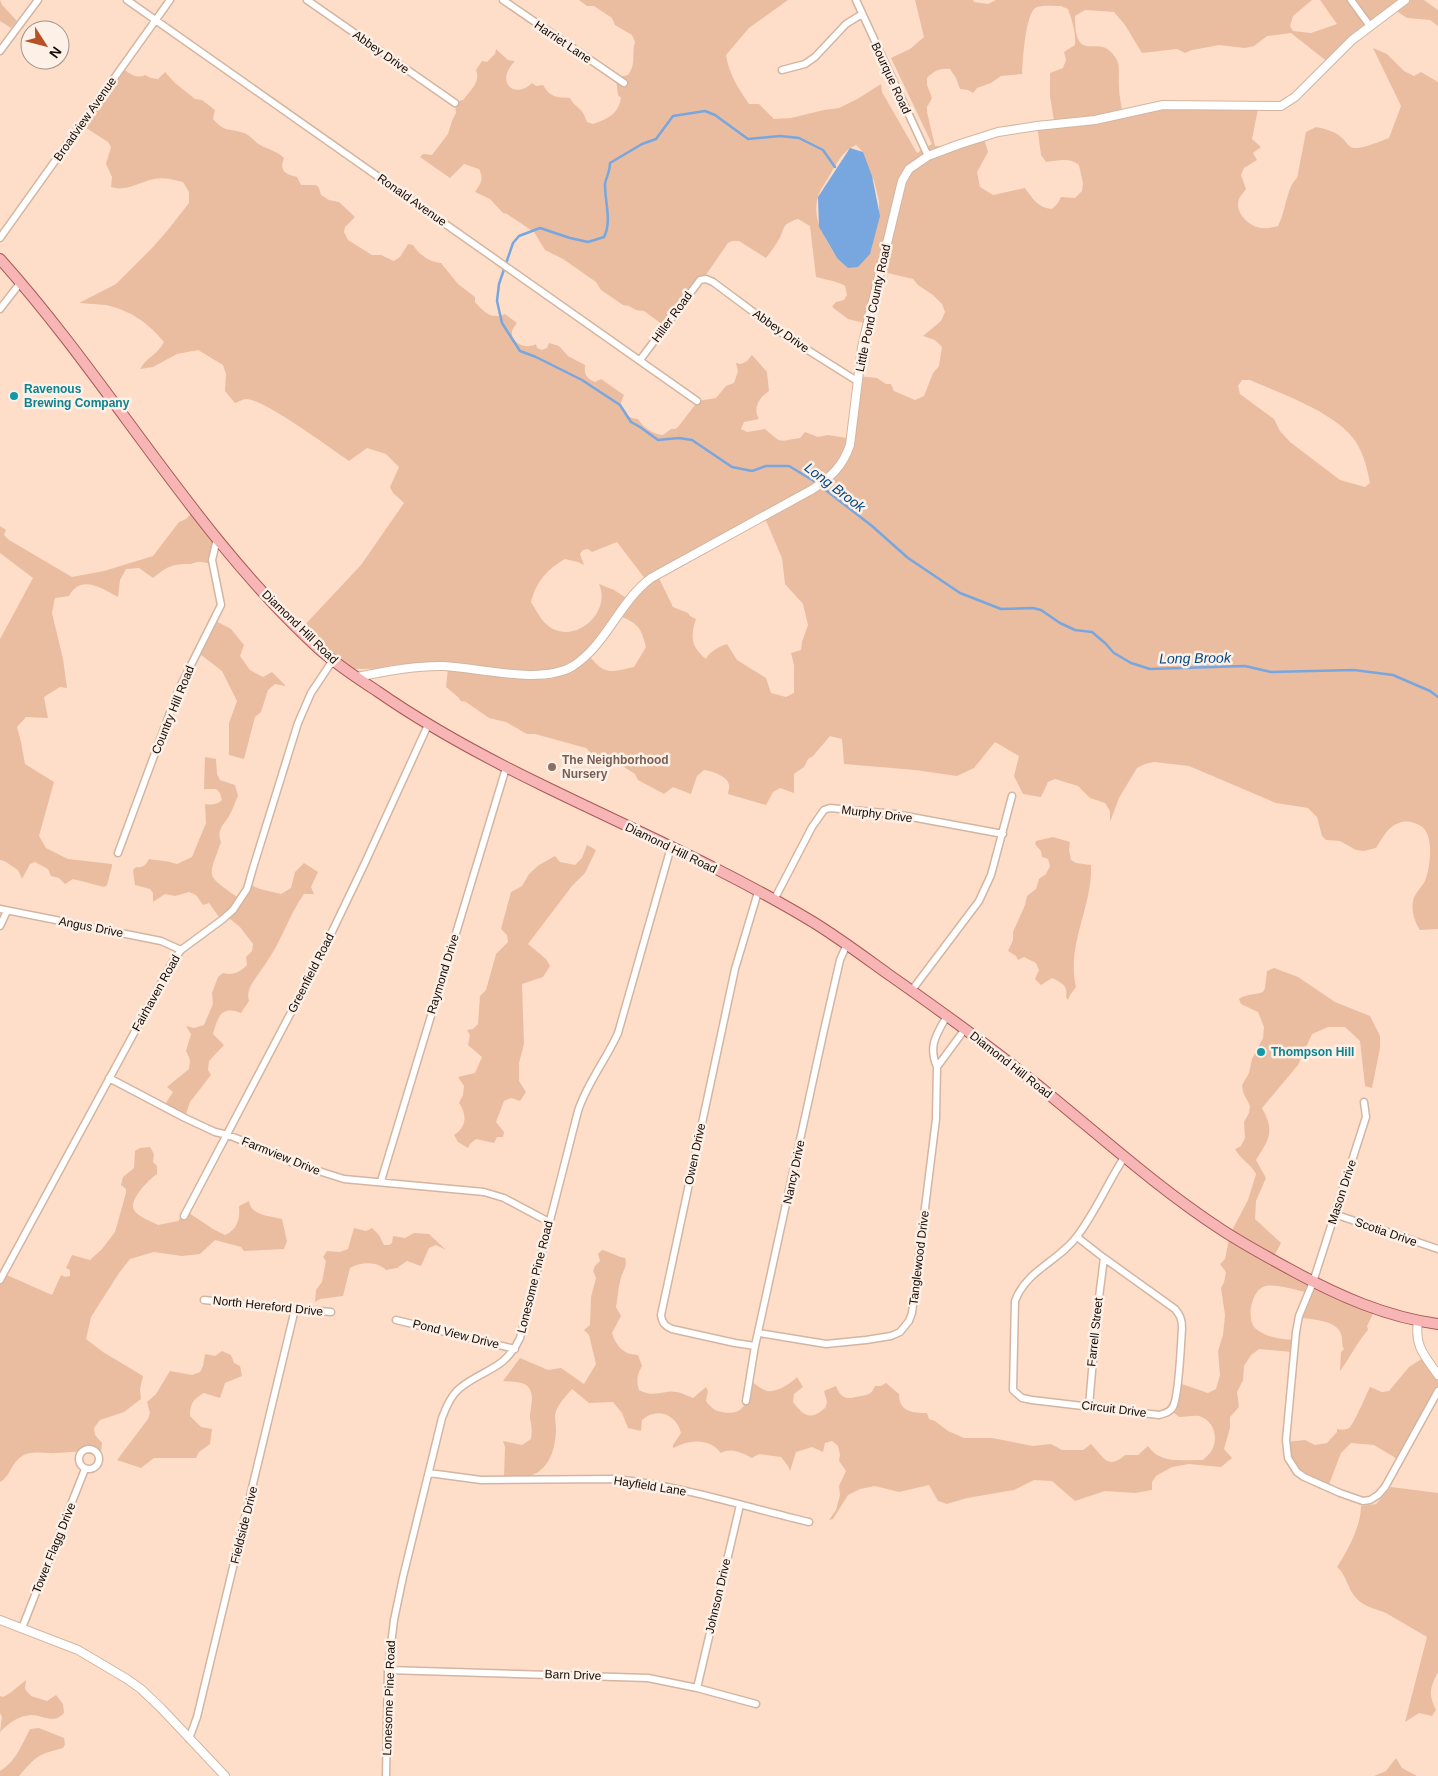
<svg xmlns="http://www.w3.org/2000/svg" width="1438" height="1776" font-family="Helvetica,sans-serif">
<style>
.green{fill:#eabda0;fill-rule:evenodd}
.water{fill:#78a6df}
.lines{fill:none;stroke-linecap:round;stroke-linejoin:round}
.stream{stroke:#78a6df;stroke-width:2.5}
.minor-casing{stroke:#d3b5a1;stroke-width:9}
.tertiary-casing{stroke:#d3b5a1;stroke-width:10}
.primary-casing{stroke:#a65957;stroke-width:12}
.minor{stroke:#fff;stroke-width:6}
.tertiary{stroke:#fff;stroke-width:8}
.primary{stroke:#f8b5b5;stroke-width:10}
.culture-dot{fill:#0f9aa8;stroke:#fcf0e7;stroke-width:2}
.education-dot{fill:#8d6e63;stroke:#fcf0e7;stroke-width:2}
.labels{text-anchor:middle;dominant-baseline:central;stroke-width:5;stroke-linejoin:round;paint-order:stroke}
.street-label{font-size:12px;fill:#150b05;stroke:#fcf0e7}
.culture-label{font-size:12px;font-weight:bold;fill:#0d838f;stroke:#fcf0e7;text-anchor:start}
.education-label{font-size:12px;font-weight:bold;fill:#785e54;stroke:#fcf0e7;text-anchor:start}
.water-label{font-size:14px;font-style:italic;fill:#004689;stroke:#fcf0e7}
</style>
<rect width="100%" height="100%" fill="#fedec9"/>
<path class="green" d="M0 0 2 5 17 21 11 28 0 21Z
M579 0H788L749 28 726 55C729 74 738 88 749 104H759L774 119 791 118 824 110 839 108 859 98 881 84 882 92 917 153 932 144 891 58 910 49 924 37 915 0H973L974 2 988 4 996 0H1312L1293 16 1290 26 1293 31 1311 33 1337 24 1320 0H1424L1438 10V26L1430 20 1407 18 1392 8 1329 63 1291 33 1267 36 1254 46 1245 48 1219 45 1192 50 1185 53 1177 49 1142 53 1125 25 1114 12 1085 10 1075 16C1075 65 1096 35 1112 53 1114 55 1118 61 1118 63 1120 70 1118 80 1119 87 1119 95 1121 103 1122 110L1161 104 1258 109 1252 139 1261 147 1253 153 1257 160 1244 168 1241 175 1246 189C1244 192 1240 196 1239 199 1234 213 1250 227 1262 228 1267 229 1273 227 1278 226 1286 212 1286 188 1297 178L1306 132 1316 127C1325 129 1335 131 1342 138 1346 141 1348 147 1354 148 1362 149 1381 141 1389 138L1401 106 1373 48 1387 54 1404 71 1414 76 1421 72 1438 82V929L1420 930C1415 923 1411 910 1413 901 1414 894 1422 887 1425 881 1430 868 1435 835 1421 826 1414 822 1407 820 1399 823 1388 826 1382 839 1376 848L1364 851 1356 850 1340 841 1326 840 1322 836 1317 817 1308 808 1276 803 1189 766 1154 762 1145 764 1137 768 1119 798 1110 822V811L1105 803 1090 798 1078 786 1055 779 1048 782 1041 797 1023 794 1014 776 1019 756 995 742 974 768 957 776 915 770 844 764 842 739 830 736 813 756 808 759 804 767 794 774V793L780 788 773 792 766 805 728 794C728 791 730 788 729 785 728 776 711 771 704 770L697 776 691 794 673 787 664 794 638 780 635 774 619 764H609L602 760 592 759 591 753 586 748 535 734H527L506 722 489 718 466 702 461 701 458 697 446 687 448 668 349 669 301 629 361 565 404 503 393 493 390 487 399 467 386 454 367 448 349 461C331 449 264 399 246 399 243 399 238 402 235 403L225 391 226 374 223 365 198 350 177 354 153 367 140 369C146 358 158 354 164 342 148 323 132 311 106 305 98 304 88 304 79 303L116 284 153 247 167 231 189 203V192L183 182C173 180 164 177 154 179 139 182 127 192 111 187L112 177 106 164 111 147 108 142 80 124 118 67H120C128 72 136 80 145 75L151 78 158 79 165 72 175 83 195 99 202 100 215 110 213 119C225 133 230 128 244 133 250 135 255 142 260 145 270 150 275 150 284 158 279 171 285 174 297 177L301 185H316L319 188 321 195 329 200 339 202 355 217 345 227 344 232 348 240 372 255H381L394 261 400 257 408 244 413 245C419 255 430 262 441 263L458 284 475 297V302C484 312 491 320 505 314L517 323C515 326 511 330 512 335 514 345 528 349 536 344L537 348 542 350 547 348 549 343 559 346 568 356 585 365C584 375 586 378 595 382L601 379 624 395 620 405C624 415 628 418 638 419 644 428 652 434 663 435L671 429H675L678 427 698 401 716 398 726 386 734 383 738 371 736 363 741 364 747 361 752 355 767 372 769 391C760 397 752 408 759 419L744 422 741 429 747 432 765 429C784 445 777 441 800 438L805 432 818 437 828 435 847 438 857 376 877 378 886 384H891L894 391 915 400 924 396 933 373 939 366 942 347 935 340 923 336 941 321 945 312 942 304 933 295 918 285 913 279 879 271 864 323 848 319 832 307 836 302 844 300 847 295 845 286C840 282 824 279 816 277L810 226 798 219C779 225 786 229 778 241 774 247 770 253 766 258L739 241H732L728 243 703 279 663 325 644 311 636 310 629 306 623 305 601 290 596 282 563 259 545 250 534 232 507 214 503 213 490 199 475 192C481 183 484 179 479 169L464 164 450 178 420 157 423 154 432 155 448 134 452 121 456 113 455 102 463 100C470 91 481 82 476 70L482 61 487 62 495 54 496 49 508 60 515 61C494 82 515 100 532 83L536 86 543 85C551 98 556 97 570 98 576 109 582 106 587 122L593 124C607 119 618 115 621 98L618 95 616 78 628 75C637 62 631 55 635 42L632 35 615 25 612 18 594 6H587ZM1061 6 1068 9C1072 20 1076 33 1075 45L1064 52 1066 60 1063 68 1050 73V96L1054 121 1037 125 1041 155 1046 162C1058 161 1069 157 1079 165L1083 184 1082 191 1075 198 1061 197 1058 203 1052 209C1038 208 1032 198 1025 188L993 195 980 187 977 172 988 152 983 135 949 146H935L927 112V107L932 98 927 85V78C934 71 940 68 950 69L956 78 960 89 968 90 973 93 977 88 991 83 1001 76 1022 74C1023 61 1025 11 1037 7 1044 5 1054 6 1061 6ZM856 145 863 152 866 165 874 181 879 201V217L837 258C826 239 811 220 818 197 820 189 827 181 831 173 837 162 844 150 856 145ZM1242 380H1250C1282 394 1337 413 1356 442 1364 455 1367 468 1370 483L1365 487 1340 480 1290 442 1280 431 1274 419 1240 394 1238 386ZM764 516 782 558 785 584 803 604 808 625 802 642 801 650 791 653 794 665V693L786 697 771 693 766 678 737 660 727 644C720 646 709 652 706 659 691 647 690 636 696 619L690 616 688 613 673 607 657 574ZM617 542 646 580 628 599 614 590 599 584C611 610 580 642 553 629 543 624 537 612 531 602 536 582 547 569 565 559L578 562 584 565 580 554 583 550 588 549 592 552ZM617 615C637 623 641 626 646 647L634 667C608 673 604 675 587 653Z
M194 511 219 542 209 556 210 564C206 563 201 561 198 562 195 562 192 564 190 564 172 564 168 566 153 578L139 568 126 569 120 580 118 597C101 588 81 574 69 596L55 598 52 613 63 659 67 688 60 687 44 697 48 718 26 717 17 727 21 742 25 764 54 782 39 836 46 848 68 859 112 864V866L107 885 104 887 73 879 65 884 59 878 51 876 48 869 35 862 30 864 22 879 18 870C12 867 7 861 0 860V639L33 578 0 553V526L6 530 4 535 9 540 72 577 104 571 153 556 179 522 186 519Z
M212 619 231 629 244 645 240 656 250 670 263 677 272 672 286 686 275 684 268 690 261 712 255 717 244 759 229 755V723L237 701 222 671 196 651Z
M205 757 216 759 217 774 220 780 235 785 238 796C235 802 233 809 229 816 224 825 216 829 221 842 208 879 205 874 237 897H240L246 883 260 889 281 894 291 888 295 872 304 863 318 872 311 887 314 894H304C289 915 282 940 268 960 262 970 254 978 249 990 248 994 248 996 249 1001L241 1013C221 1005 218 1017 213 1034L224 1045 209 1061 208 1070 211 1075 190 1102 185 1117 164 1106 173 1092 167 1087 189 1069 190 1060 186 1051 191 1034 186 1026 194 1028 204 1025 213 1004 212 993 218 977 223 973C233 976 240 972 247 965L246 957 252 951 253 944 240 927 225 915 219 917 209 903 203 905 196 895 189 892 175 896 165 894 153 902V893L150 889 135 885 133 870 136 867C143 868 146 865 149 859 161 861 164 860 177 864L192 857 206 823 205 804C212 805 217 805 222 800L220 793 216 789H204Z
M1053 837 1070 842 1069 850 1071 860 1076 863 1091 865C1093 906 1066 944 1076 987L1070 995 1068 1000 1066 997C1068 985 1062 983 1052 978L1041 985 1035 979 1039 970 1036 963 1024 957 1018 960 1016 956 1008 951 1013 940V932L1025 905 1027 896 1036 889 1039 879 1046 874 1050 866 1048 859 1042 857 1041 851 1035 844 1036 841Z
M587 845 596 850 585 873 572 886 528 944 546 959 550 966 543 977 522 984 524 1044 519 1063V1081L526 1092 520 1101 511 1098 504 1101 496 1122 504 1132 503 1137H497L494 1143 476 1139 470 1144 468 1148 458 1142 454 1135C467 1127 467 1114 459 1103L463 1095 464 1086 458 1077 475 1073 482 1057 468 1045 470 1035 467 1030 473 1029 478 1024 480 996 486 990 496 954 508 942 507 935 501 929 511 892 522 886 529 874 539 865 555 856 560 862 575 865 582 858Z
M1274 968 1298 977 1335 1002 1370 1016 1380 1036V1048L1372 1088 1365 1086 1360 1041 1345 1027H1328L1312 1034 1298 1065 1262 1108C1275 1132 1269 1139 1256 1160L1266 1178 1256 1201 1255 1219 1281 1243 1273 1258 1375 1310 1367 1326 1368 1330C1357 1342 1350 1358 1340 1371L1341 1352 1344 1349C1341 1344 1343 1339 1341 1334 1336 1319 1310 1320 1297 1317L1306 1294 1305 1292C1295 1290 1276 1284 1266 1286 1252 1288 1245 1320 1256 1329 1266 1337 1280 1339 1293 1340L1291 1352 1259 1349 1251 1355 1244 1366 1243 1380 1237 1392 1239 1407 1230 1417V1428L1224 1449 1232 1458 1221 1467 1189 1464 1172 1467 1156 1476 1152 1482V1490L1135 1493 1105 1491 1075 1501 1052 1481 1034 1480 1014 1490 967 1498 947 1504 938 1501 929 1485 899 1492 875 1486 860 1489 848 1495 833 1519 829 1520 836 1510 840 1495 839 1486 846 1471 839 1461 840 1455 838 1446 832 1441 825 1443 823 1452 812 1447 796 1452 790 1471 788 1466 781 1457 759 1454 752 1458C742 1453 732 1447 721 1453 709 1437 689 1440 673 1448V1445L681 1433C676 1414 657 1407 642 1420L641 1431 628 1428 622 1413 613 1402 589 1403 572 1389C567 1395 559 1403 556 1411 554 1416 556 1424 556 1430 555 1462 540 1482 506 1478L504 1476 505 1447 503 1441 522 1445 531 1439C532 1431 532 1427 530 1419 529 1411 537 1393 526 1385 521 1381 509 1382 503 1381L520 1358 548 1370 561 1368 584 1384 596 1364 589 1335 584 1330 590 1325 591 1297 596 1278 593 1271 595 1266 600 1261 598 1254 602 1250C611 1252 615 1256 625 1258 628 1266 623 1270 621 1278 618 1287 618 1298 616 1307L621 1316 612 1333C616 1346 624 1355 638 1355L642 1366C637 1375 636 1380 639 1390 655 1399 663 1389 677 1392 682 1393 688 1396 693 1398L706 1387 708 1391 706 1401C710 1407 715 1411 722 1412 747 1417 747 1399 749 1380 754 1383 761 1389 767 1391 777 1393 791 1383 797 1377L803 1387 794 1394 793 1402C804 1416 810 1421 825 1408L827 1402 824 1391 836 1386C840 1397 846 1400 856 1397 866 1395 871 1396 875 1386H881L886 1383 899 1394C899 1412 913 1413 927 1413L929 1419 935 1421 948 1431 964 1438H992L1033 1446 1051 1444 1062 1450H1083L1091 1444C1103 1456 1107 1471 1125 1455H1138L1148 1446C1161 1465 1182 1459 1203 1460 1206 1457 1211 1453 1213 1448 1218 1435 1213 1420 1199 1416 1193 1415 1185 1417 1179 1417L1167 1407 1172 1399 1176 1382 1208 1393 1216 1389 1220 1375 1218 1351 1223 1335 1225 1315 1221 1288 1224 1282 1226 1272 1220 1264 1225 1259 1230 1234 1248 1200 1256 1174C1251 1164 1241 1160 1235 1149L1241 1146 1245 1138 1244 1122 1249 1113 1250 1106 1243 1092 1242 1085 1249 1073 1252 1059 1263 1038 1264 1027 1258 1012 1241 1004 1239 999C1245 994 1255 995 1263 992L1265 988 1267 971Z
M150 1147 154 1154 153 1162 157 1166V1174C149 1179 128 1201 134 1210 138 1217 151 1221 158 1225L178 1221 186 1211 213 1229 225 1235C238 1229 240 1219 239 1206L249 1201C251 1216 270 1216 282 1219L287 1241 284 1249 244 1251 241 1247 215 1240 200 1254 182 1256 154 1252 130 1259 119 1273 91 1317 86 1339 103 1352 143 1376 140 1389 141 1399 124 1412 100 1420 94 1428 95 1435 102 1443 101 1454C93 1457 88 1452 79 1452 71 1451 63 1453 56 1453 44 1454 32 1450 22 1456 11 1463 10 1477 0 1482V1272L52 1295 61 1275 65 1277 70 1276V1270L66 1268 72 1255 90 1260 102 1249 115 1232 126 1193V1189L121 1185 123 1177 134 1168 135 1151 140 1148Z
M354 1228 366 1231 372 1228 379 1235 384 1245H389L392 1243 393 1236 405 1238 414 1233 429 1234 446 1250 436 1245 429 1248 421 1266 407 1261 397 1268 386 1270C377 1261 360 1262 350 1268L343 1296 320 1299 315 1302 316 1290 322 1282 326 1261 323 1257 327 1251 340 1252 348 1249Z
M222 1351 231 1355 234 1363 240 1366 242 1376 225 1383 220 1398 204 1393C193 1399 190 1404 190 1416L201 1427 212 1429 210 1444 199 1452 196 1458H154L141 1468 117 1460 148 1419 150 1413 147 1402 156 1394 170 1371 192 1375 200 1372 203 1366 205 1354 215 1356Z
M1423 1358 1438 1375V1393L1399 1460 1374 1445 1351 1443 1341 1453 1328 1487 1292 1467 1286 1442 1305 1440 1315 1445 1327 1443 1337 1432V1429C1342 1430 1345 1430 1349 1428 1354 1424 1366 1395 1370 1387L1382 1392 1389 1391 1409 1367Z
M1391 1487 1438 1493V1672C1430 1688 1428 1694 1436 1710L1432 1716 1419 1713 1405 1722 1427 1637C1413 1629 1400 1621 1386 1613 1376 1609 1365 1607 1357 1599 1347 1589 1347 1575 1337 1567 1348 1550 1361 1526 1361 1506L1376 1504Z
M26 1680 25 1689 31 1696 47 1701 56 1695 63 1704 64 1713C53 1725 44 1715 31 1715 18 1716 9 1723 0 1732L2 1717 0 1713V1696L3 1697 10 1693Z
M39 1728 64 1738 65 1744 63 1748C36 1755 37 1756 19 1776H0V1771C17 1760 21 1746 30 1729Z
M1396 1758 1402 1768 1417 1776H1374L1386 1771Z"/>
<path class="water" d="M850 148 863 152 872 176 880 216 870 254 858 267 848 268 837 258 819 227 818 197Z"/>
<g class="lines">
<path class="stream" d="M835 167 823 150 799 138 780 136 748 139 715 115 705 111 673 116 656 139 642 144 610 163C610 173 605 179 605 185 605 203 612 221 604 237L588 242 570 238 540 228 519 236 513 243 499 284 497 301 502 323 520 351 536 357 582 380 620 405 631 422 640 427 658 440 679 438 692 440 732 467 752 471 766 466H789L814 481 872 526 908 558 960 593 1001 609 1033 608 1041 610 1060 623 1075 630 1092 632 1105 643 1114 653 1131 663 1150 669 1245 666 1271 672 1354 670 1393 675 1430 691 1438 697"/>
<g class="minor-casing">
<path id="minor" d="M127 0 697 401
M307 0 455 103
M503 0 624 83
M856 0 928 156
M1351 0 1370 26
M0 51 38 0
M782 70 805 64 815 57 846 24 862 14
M0 238 170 0
M0 309 21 282
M640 360 700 280 706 279 713 282 787 337 857 381
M118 853 178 691 221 605 212 560 217 539
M774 900 812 827 824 810 830 808 895 814 1003 834
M0 909 161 941 181 950
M0 926 7 911
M912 990 979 901 991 875 1012 796
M937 1067C928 1046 936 1035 947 1016
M109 1078 185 1118 215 1132 228 1135 271 1152 293 1163 344 1179 484 1192 504 1198 549 1222
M1364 1102 1366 1117 1313 1282 1299 1316 1296 1332 1286 1440 1288 1458 1297 1472 1304 1477 1340 1493 1363 1501 1370 1500 1378 1495 1385 1487 1438 1391
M381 1181 506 768
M1334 1214 1438 1249
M184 1216 317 963 364 865 428 725
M1077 1237 1104 1258 1175 1309C1180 1315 1182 1319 1182 1328 1181 1343 1179 1396 1173 1407 1169 1413 1165 1413 1159 1415L1032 1400 1022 1398 1013 1390 1015 1301C1027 1269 1060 1261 1078 1235 1096 1211 1108 1182 1125 1156
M0 1280 172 963 181 950 223 919 233 910 247 889 253 868 298 723 311 693 333 660
M204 1300 331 1312
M396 1320 515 1349
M759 1333 826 1344 866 1340 891 1336 900 1332 909 1321 912 1313 936 1119 937 1067 965 1029
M755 1346 735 1343 672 1329C665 1326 662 1323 661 1315L735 969 758 892
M746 1401 755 1346 824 1030 840 960 847 944
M1089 1406 1097 1313 1104 1258
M79 1459a10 10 0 1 1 20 0a10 10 0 1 1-20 0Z
M429 1473 481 1480 614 1479C680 1485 745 1507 809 1522
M22 1628 85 1469
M388 1670 648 1678 697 1688 756 1704
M697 1688 740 1505
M189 1739 197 1717 295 1309
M386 1776 388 1670 394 1620 403 1577 442 1418C446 1407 451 1395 460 1388 485 1368 504 1371 520 1338L578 1111C587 1083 606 1060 618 1033L671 847"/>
</g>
<g class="tertiary-casing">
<path id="tertiary" d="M357 677C385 671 416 665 444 666 480 668 542 685 573 666 607 644 619 602 651 578L813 489C831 477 843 466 850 445L862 347 902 181 909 169 928 156 960 144 998 132 1037 126 1095 120 1163 105 1281 106 1295 97 1352 40 1405 0
M1418 1322C1414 1346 1425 1356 1438 1375
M0 1620 78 1650 127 1679 141 1689 161 1708 225 1776"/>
</g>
<g class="primary-casing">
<path id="primary" d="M0 259C112 384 194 534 318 648 336 664 357 678 377 691 430 728 486 758 544 786 634 830 727 870 813 922 839 938 863 956 888 974 938 1009 988 1045 1035 1083 1096 1132 1156 1187 1222 1230 1245 1245 1269 1258 1293 1271 1339 1296 1386 1317 1438 1324"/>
</g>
<use href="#minor" class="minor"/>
<use href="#tertiary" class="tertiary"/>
<use href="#primary" class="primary"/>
</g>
<g class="culture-dot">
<circle cx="14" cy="396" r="5"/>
<circle cx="1261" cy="1052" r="5"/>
</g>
<circle class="education-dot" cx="552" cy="767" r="5"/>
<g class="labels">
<g class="street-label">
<text transform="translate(563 42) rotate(34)">Harriet Lane</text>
<text transform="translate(381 52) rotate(35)">Abbey Drive</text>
<text transform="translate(891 78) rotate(65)">Bourque Road</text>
<text transform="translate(85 119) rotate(-55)">Broadview Avenue</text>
<text transform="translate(412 200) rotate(35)">Ronald Avenue</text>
<text transform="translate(873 308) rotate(-78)">Little Pond County Road</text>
<text transform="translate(672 317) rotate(-54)">Hiller Road</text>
<text transform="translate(781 331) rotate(35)">Abbey Drive</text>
<text transform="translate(300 627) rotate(44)">Diamond Hill Road</text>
<text transform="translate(173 710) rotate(-68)">Country Hill Road</text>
<text transform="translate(877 814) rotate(7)">Murphy Drive</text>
<text transform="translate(671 848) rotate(26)">Diamond Hill Road</text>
<text transform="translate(91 927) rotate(11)">Angus Drive</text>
<text transform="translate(311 973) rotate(-63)">Greenfield Road</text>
<text transform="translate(443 974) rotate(-73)">Raymond Drive</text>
<text transform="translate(156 993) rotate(-61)">Fairhaven Road</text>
<text transform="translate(1011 1065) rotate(38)">Diamond Hill Road</text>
<text transform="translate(695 1154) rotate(-78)">Owen Drive</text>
<text transform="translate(281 1156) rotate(22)">Farmview Drive</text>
<text transform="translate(794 1172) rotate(-78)">Nancy Drive</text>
<text transform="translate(1342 1192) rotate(-72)">Mason Drive</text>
<text transform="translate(1386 1232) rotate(19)">Scotia Drive</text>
<text transform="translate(919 1258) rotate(-83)">Tanglewood Drive</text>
<text transform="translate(535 1277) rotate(-76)">Lonesome Pine Road</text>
<text transform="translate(268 1306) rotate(6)">North Hereford Drive</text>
<text transform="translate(1095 1332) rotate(-84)">Farrell Street</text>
<text transform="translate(456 1334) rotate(14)">Pond View Drive</text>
<text transform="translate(1114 1409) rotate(7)">Circuit Drive</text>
<text transform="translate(650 1486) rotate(9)">Hayfield Lane</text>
<text transform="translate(244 1525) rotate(-76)">Fieldside Drive</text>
<text transform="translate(54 1548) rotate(-68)">Tower Flagg Drive</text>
<text transform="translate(718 1596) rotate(-77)">Johnson Drive</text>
<text transform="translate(573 1675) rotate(2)">Barn Drive</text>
<text transform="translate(389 1698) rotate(-88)">Lonesome Pine Road</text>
</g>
<g class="culture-label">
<text x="24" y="389">Ravenous<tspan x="24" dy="14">Brewing Company</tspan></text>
<text x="1271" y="1052">Thompson Hill</text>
</g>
<g class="education-label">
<text x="562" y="760">The Neighborhood<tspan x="562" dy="14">Nursery</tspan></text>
</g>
<g class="water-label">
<text transform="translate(835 487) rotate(37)">Long Brook</text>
<text transform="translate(1195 658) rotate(-1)">Long Brook</text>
</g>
</g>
<g transform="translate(45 45) rotate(126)"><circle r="24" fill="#fcf0e7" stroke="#a0948d"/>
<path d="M0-4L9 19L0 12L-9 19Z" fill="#b65025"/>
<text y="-8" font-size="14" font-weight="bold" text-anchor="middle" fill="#150b05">N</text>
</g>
</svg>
